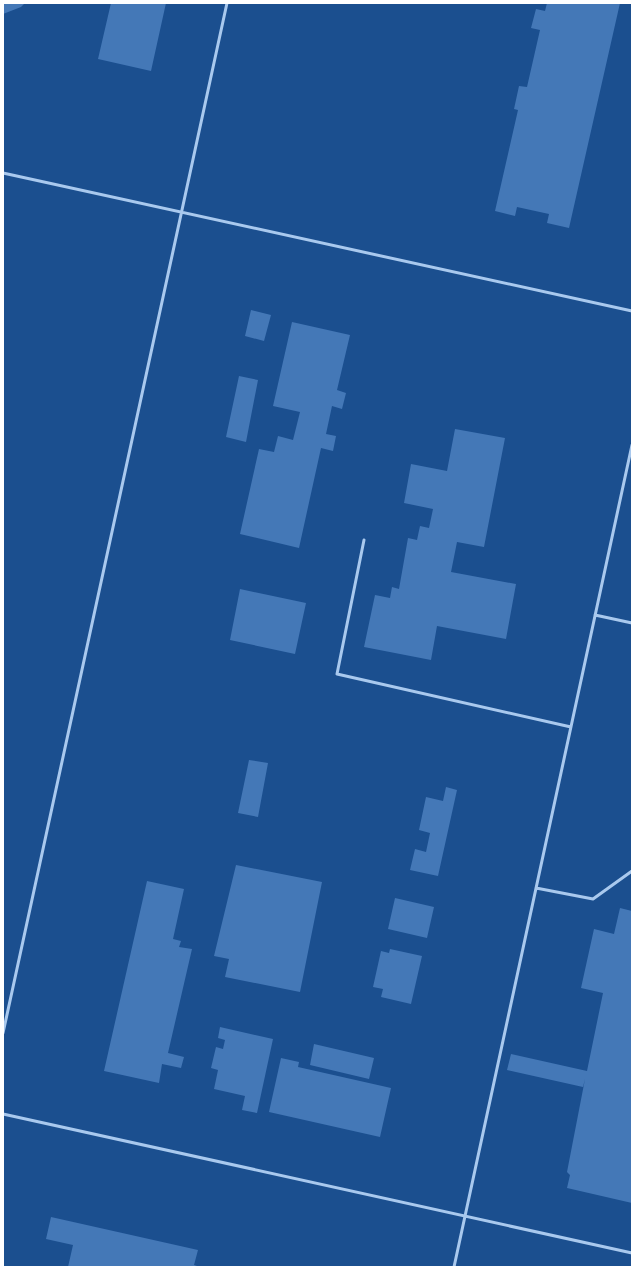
<svg xmlns="http://www.w3.org/2000/svg" width="635" height="1270" font-family="'Nunito Sans',sans-serif">
<style>
.building{fill:#4478b7}
.lines{fill:none;stroke-linecap:round;stroke-linejoin:round}
.lane{stroke:#a9c9ee;stroke-width:3}
</style>
<rect width="100%" height="100%" fill="#1b4f8f"/>
<path class="building" d="M3 3H25L21 7 3 14Z
M111 3H166L151 71 98 59Z
M547 3H620L569 228 547 223 549 214 517 207 515 216 495 211 518 110 514 109 519 86 527 87 540 30 531 28 536 9 545 11Z
M251 310 271 315 264 341 245 336Z
M292 322 350 335 337 390 346 393 342 409 332 406 326 434 336 436 333 451 321 448 299 548 240 534 259 449 274 452 278 436 293 440 300 412 273 406Z
M239 376 258 380 246 442 226 437Z
M455 429 505 438 484 547 457 542 451 572 516 584 506 639 437 626 431 660 364 647 375 595 390 598 392 587 399 589 408 538 417 540 420 526 429 528 433 509 404 503 411 464 447 471Z
M240 589 306 603 295 654 230 640Z
M249 760 268 763 258 817 238 813Z
M446 787 457 790 438 876 410 870 415 849 426 852 430 833 419 830 426 797 443 801Z
M236 865 322 882 300 992 225 977 229 959 214 956Z
M147 881 184 889 173 939 181 941 179 947 192 949 168 1053 184 1057 181 1068 162 1064 159 1083 104 1071Z
M395 898 434 907 427 938 388 929Z
M620 908 632 911V1203L567 1188 570 1175 567 1172 585 1079 583 1087 507 1070 511 1054 587 1071 603 993 581 988 594 929 614 934Z
M390 949 422 956 411 1004 381 997 383 989 373 987 381 951 389 953Z
M220 1027 273 1039 257 1113 242 1110 245 1096 214 1089 218 1070 211 1068 216 1047 223 1049 225 1040 218 1038Z
M314 1044 374 1058 369 1079 310 1065Z
M281 1058 299 1062 298 1067 391 1088 380 1137 269 1112Z
M51 1217 198 1250 194 1265 200 1267H68L73 1245 46 1239Z"/>
<g class="lines">
<path class="lane" d="M3 173 632 311
M364 540 337 674 571 727
M595 615 632 623
M536 888 593 899 632 871
M3 1033 227 3
M3 1114 632 1253
M454 1267 632 445"/>
</g>
<rect width="635" height="1270" fill="none" stroke="#ffffff" stroke-width="8"/>
</svg>
